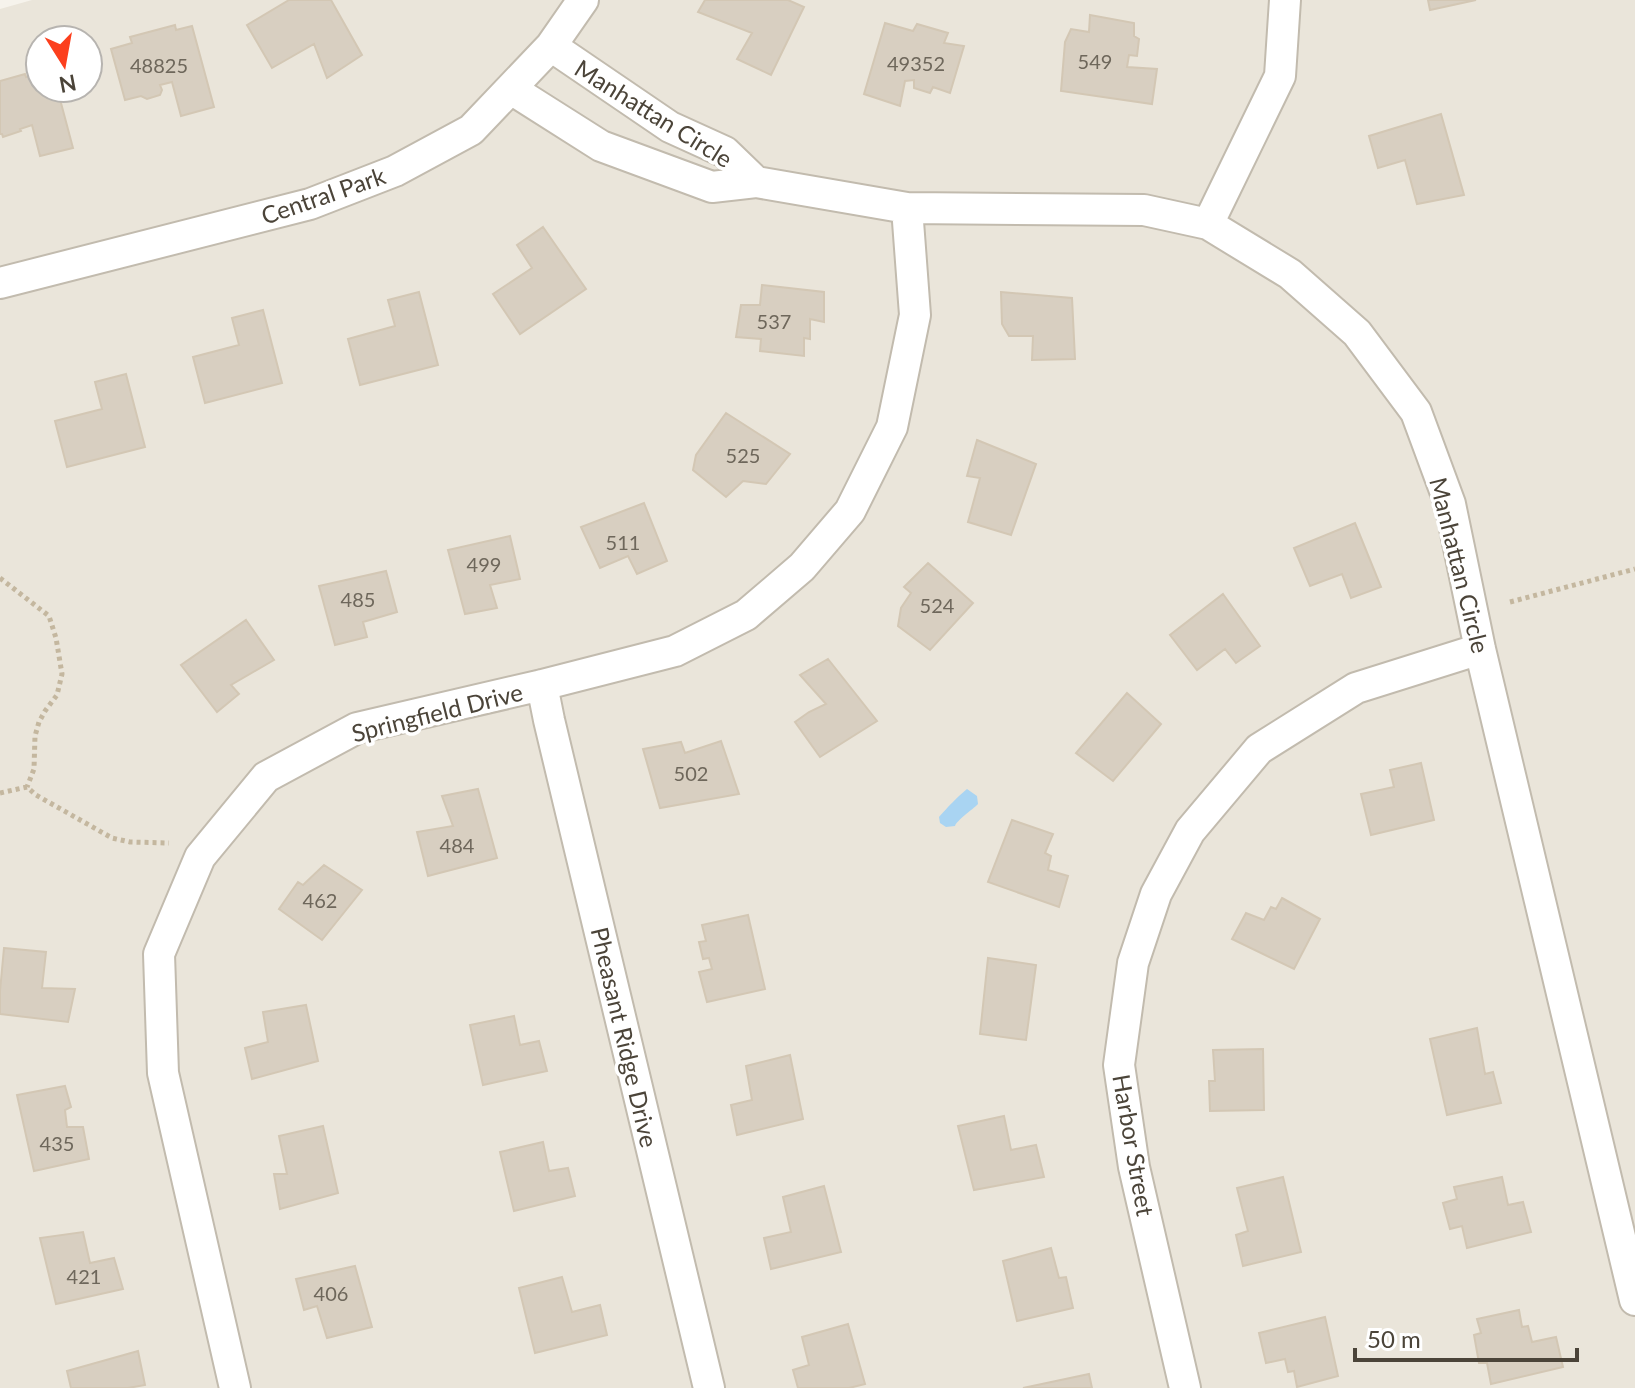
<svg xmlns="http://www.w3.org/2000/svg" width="1635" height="1388" font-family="Lato,sans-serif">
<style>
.residential{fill:#eae5da;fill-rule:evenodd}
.water{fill:#a9d4f2}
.building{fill:#d8cfc1;stroke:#d3c7b4;stroke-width:2}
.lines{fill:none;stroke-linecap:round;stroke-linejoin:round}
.street-casing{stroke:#c2bbae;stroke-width:34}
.path{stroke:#c4b79f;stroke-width:5;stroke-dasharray:4 4;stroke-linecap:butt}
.street{stroke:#fff;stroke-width:30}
.labels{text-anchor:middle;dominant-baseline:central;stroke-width:7;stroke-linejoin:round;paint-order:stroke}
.number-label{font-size:20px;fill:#6e675b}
.street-label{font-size:24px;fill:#4b4439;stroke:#fff}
</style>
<rect width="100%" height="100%" fill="#f6f3ec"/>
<path class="residential" d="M32 0H1635V1388H0V9ZM40 40H88V88H40Z"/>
<path class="water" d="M967 789 977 796 978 804C972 810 957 820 955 826L946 827 940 823 939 817C948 807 956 798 967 789Z"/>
<path class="building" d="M289 0H331L362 55 327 78 314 44 272 68 247 25Z
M705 0H788L804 7 771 75 737 59 752 33 698 12Z
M1428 0H1476L1430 10Z
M1090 15 1134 23V36L1139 39 1137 56 1129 55 1127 67 1157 69 1152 104 1061 91 1065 42 1071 29 1089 32Z
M885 23 913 31 917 24 948 33 944 43 964 46 950 93 933 87 930 93 914 88V80L905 81 900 106 864 94Z
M175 25 176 30 192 26 214 107 181 116 172 82 160 85 162 90 160 95 147 99 141 96 125 100 111 49 132 43 130 37Z
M25 74 26 77 40 74V88H57L73 148 40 156 32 125 20 129 21 131 3 137 2 134H0V81Z
M1441 114 1464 195 1417 204 1405 160 1378 168 1369 136Z
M543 227 586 289 520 334 493 294 532 268 517 245Z
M762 285 824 292V322L810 319V339L804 338V356L760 351 761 339 736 337 741 305H760Z
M419 292 438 365 360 385 348 339 395 326 388 300Z
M1001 292 1072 298 1075 359 1032 360 1033 336H1009L1002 324Z
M263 310 282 383 205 403 193 357 239 345 232 318Z
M126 374 145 447 67 467 55 421 102 409 95 382Z
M726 413 790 454 766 484 743 481 726 497 693 470 696 455Z
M977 440 1036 464 1011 535 968 522 980 478 967 476Z
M644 503 667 561 637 574 628 556 600 568 581 527Z
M1355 523 1381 587 1351 598 1342 574 1310 586 1294 548Z
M510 536 520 579 490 585 497 608 465 614 448 550Z
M928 563 973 603 930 650 898 626 901 608 911 593 904 587Z
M386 571 397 612 363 622 367 637 335 645 319 586Z
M1223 594 1260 646 1236 663 1225 649 1197 670 1170 635Z
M246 620 274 660 231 685 239 694 217 712 181 665Z
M828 659 877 721 820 757 795 722 809 712 826 704 800 675Z
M1127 693 1161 724 1113 781 1076 753Z
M721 741 739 794 660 808 643 749 681 742 685 753Z
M1421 763 1434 820 1371 835 1361 794 1394 787 1390 770Z
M478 789 497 858 428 876 417 832 453 826 442 796Z
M1012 820 1053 834 1045 853 1051 856 1048 870 1068 876 1059 907 988 882Z
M324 865 362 890 322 940 279 909 298 882 303 885Z
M1282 898 1320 919 1294 969 1232 939 1246 913 1264 920 1271 907 1276 909Z
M748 915 765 989 707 1002 699 972 712 969 709 958 703 959 699 942 706 941 702 925Z
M4 948 46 952 42 988 75 989 68 1022 0 1014V991Z
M988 958 1036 965 1026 1040 980 1034Z
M306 1005 318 1061 252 1079 245 1048 268 1042 263 1012Z
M514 1016 520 1045 539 1041 547 1071 483 1085 470 1025Z
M1477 1028 1485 1074 1493 1072 1501 1103 1447 1115 1430 1039Z
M1263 1049 1264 1110 1210 1111 1209 1081H1215L1213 1050Z
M790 1055 803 1119 737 1135 731 1105 752 1100 746 1066Z
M65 1086 71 1107 65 1110 67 1127H83L89 1159 34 1171 17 1095Z
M1004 1116 1011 1150 1036 1145 1044 1177 974 1190 958 1126Z
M323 1126 338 1193 280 1209 274 1174H287L279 1136Z
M543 1142 549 1171 568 1168 575 1196 514 1211 500 1152Z
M1283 1177 1301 1252 1243 1266 1236 1235 1248 1231 1237 1188Z
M1502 1177 1508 1205 1523 1202 1531 1232 1467 1248 1462 1226 1450 1229 1443 1203 1457 1199 1454 1187Z
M824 1186 841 1252 771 1269 764 1238 791 1232 783 1197Z
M83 1232 90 1263 114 1258 123 1289 56 1304 40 1238Z
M1051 1248 1059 1278 1066 1277 1073 1308 1017 1321 1003 1261Z
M355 1266 372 1327 327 1338 317 1306 304 1310 296 1279Z
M562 1277 572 1312 600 1305 607 1335 535 1353 519 1288Z
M1519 1310 1522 1327 1528 1326 1532 1342 1556 1337 1563 1367 1491 1384 1487 1363H1479L1474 1335 1481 1333 1477 1319Z
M1325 1317 1338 1376 1297 1387 1294 1371 1288 1372 1285 1359 1266 1363 1259 1333Z
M848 1324 865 1384 849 1388H798L793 1370 809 1365 802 1337Z
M138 1351 145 1385 128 1388H71L67 1371Z
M1089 1374 1092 1388H1023Z"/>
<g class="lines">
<g class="street-casing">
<path id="street" d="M551 46 670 127 725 152 756 182
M511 89 601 146 712 187 756 182 907 208 1144 210 1208 224 1290 274 1357 333 1416 412 1450 504 1480 649 1635 1300
M1208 224 1280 76 1285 0
M0 283 310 204 395 171 471 130 551 46 583 0
M542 685 549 720 709 1388
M235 1388 163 1073 159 954 200 857 266 777 357 728 542 685 675 651 746 615 802 567 850 511 892 427 915 315 907 208
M1185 1388 1134 1167 1119 1065 1133 963 1156 894 1190 831 1259 749 1356 688 1480 649"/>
</g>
<path class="path" d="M0 578 49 616 56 638 62 674 57 695 45 711 39 722 35 736 34 769 27 787
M1510 602 1635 569
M0 793 27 787 36 795 112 838 130 842 169 843"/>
<use href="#street" class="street"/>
</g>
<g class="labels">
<g class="number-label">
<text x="1095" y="61">549</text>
<text x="916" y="63">49352</text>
<text x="159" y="65">48825</text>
<text x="774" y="321">537</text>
<text x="743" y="455">525</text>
<text x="623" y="542">511</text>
<text x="484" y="564">499</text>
<text x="358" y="599">485</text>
<text x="937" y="605">524</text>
<text x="691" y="773">502</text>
<text x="457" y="845">484</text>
<text x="320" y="900">462</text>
<text x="57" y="1143">435</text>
<text x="84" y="1276">421</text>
<text x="331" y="1293">406</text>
</g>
<g class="street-label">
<text transform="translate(654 113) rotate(32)">Manhattan Circle</text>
<text transform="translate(323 195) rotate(-19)">Central Park</text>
<text transform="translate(1460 565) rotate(76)">Manhattan Circle</text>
<text transform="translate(437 712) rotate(-14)">Springfield Drive</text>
<text transform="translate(625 1037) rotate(77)">Pheasant Ridge Drive</text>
<text transform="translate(1134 1145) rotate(80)">Harbor Street</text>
</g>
</g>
<g transform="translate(64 64) rotate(169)"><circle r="38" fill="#ffffff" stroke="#b7b4b0" stroke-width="2"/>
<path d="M0-6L14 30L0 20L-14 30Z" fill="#fc3f1d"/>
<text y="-12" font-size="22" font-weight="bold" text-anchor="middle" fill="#4b4439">N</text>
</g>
<path d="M1355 1348v12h222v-12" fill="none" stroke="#4b4439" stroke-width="4"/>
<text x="1367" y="1348" font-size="24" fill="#4b4439" stroke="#ffffff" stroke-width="6" paint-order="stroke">50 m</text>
</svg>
